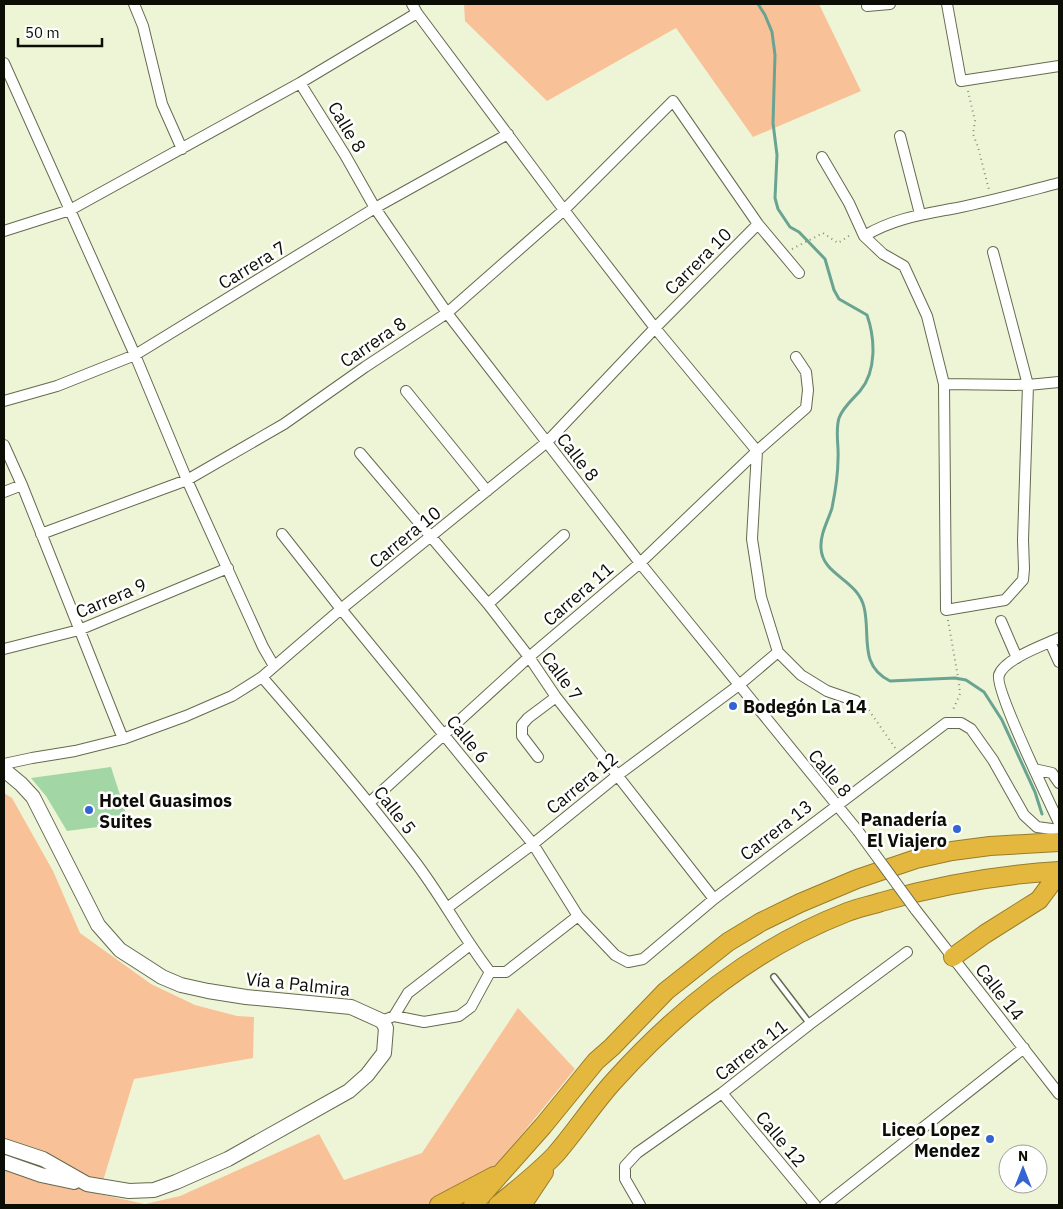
<svg xmlns="http://www.w3.org/2000/svg" width="1063" height="1209" font-family="'IBM Plex Sans',sans-serif">
<style>
.green{fill:#f9c197}
.lines{fill:none;stroke-linecap:round;stroke-linejoin:round}
.stream{stroke:#69a392;stroke-width:3}
.building{fill:#a2d6a5}
.lane-casing{stroke:#646a4f;stroke-width:8}
.street-casing{stroke:#646a4f;stroke-width:12}
.secondary-casing{stroke:#646a4f;stroke-width:16}
.highway-casing{stroke:#987c2b;stroke-width:20}
.path{stroke:#898e79;stroke-width:2;stroke-dasharray:1 4;stroke-linecap:butt}
.lane{stroke:#fff;stroke-width:5}
.street{stroke:#fff;stroke-width:10}
.secondary{stroke:#fff;stroke-width:14}
.highway{stroke:#e4b73f;stroke-width:18}
.street-bridge-casing{stroke:#646a4f;stroke-width:12;stroke-linecap:butt}
.street-bridge{stroke:#fff;stroke-width:10}
.poi-dot{fill:#3464d3;stroke:#fff;stroke-width:2}
.labels{text-anchor:middle;dominant-baseline:central;stroke-width:5;stroke-linejoin:round;paint-order:stroke}
.street-label{font-size:18px;fill:#0c0e05;stroke:#fff}
.poi-label{font-size:18px;font-weight:bold;fill:#0c0e05;stroke:#fff;text-anchor:start}
</style>
<rect width="100%" height="100%" fill="#eef5d7"/>
<path class="green" d="M464 4H819L861 91 753 137 676 28 547 101 465 21Z
M4 793 12 798 53 871 80 933 151 984 195 1005 237 1016 254 1017 253 1058 134 1079 99 1194 145 1204 180 1196 319 1134 344 1180 422 1153 518 1008 575 1069 509 1150 458 1205H4Z"/>
<g class="lines">
<path class="stream" d="M758 4 765 15 772 32 775 55 773 123 777 155 775 198 778 209 790 227 799 232 825 259 834 290 839 299 867 315C875 338 877 371 860 391 853 399 843 407 839 418 835 432 839 445 838 459 838 475 835 493 832 508 828 521 820 534 821 548 822 575 857 579 864 607 871 635 858 665 890 681L955 678 966 680 984 692 1002 720 1035 792 1042 814"/>
</g>
<path class="building" d="M111 767 129 823 67 831 46 796 31 778Z"/>
<g class="lines">
<g class="lane-casing">
<path id="lane" d="M774 977 810 1024"/>
</g>
<g class="street-casing">
<path id="street" d="M134 4 143 26 162 104 182 149
M947 4 961 81 1059 66
M867 6 890 4
M417 13 564 210 655 328 757 451 752 539 761 597 778 652 801 675 827 691 856 701
M4 63 135 355 187 480 263 647 274 666
M300 83 345 155 375 208 447 313 640 563 858 831
M900 136 920 214
M822 157 849 203 864 236 883 254 904 266 927 316 944 384 946 610 1005 600 1023 580 1024 569 1023 540 1028 385 993 252
M4 231 70 210 300 83 417 13 412 4
M864 236C893 219 919 215 951 209 988 202 1024 192 1059 183
M944 384 1028 385 1059 382
M406 391 487 491
M4 401 57 386 135 355 375 208 508 134
M4 445 22 485 123 739
M360 453 488 604 529 657 556 697 714 899
M4 492 22 485
M41 534 187 480 284 424 365 367 447 313 564 210 673 101 758 224 799 273
M282 534 341 609 533 844 578 916 615 955 628 962 643 959 714 899 946 723H961L971 729 993 760 1024 815 1037 827 1059 830
M488 604 564 535
M1001 621 1017 658
M1059 638C1044 645 1004 659 999 675 994 688 1050 803 1059 823
M1050 642 1059 662
M4 649 79 630 228 568
M262 677C314 737 365 796 413 859 441 895 462 936 490 972
M538 757 522 736V725L528 718 556 697
M4 764 32 758 75 751 123 739 186 716 232 696 262 677 341 609 547 442 655 328 758 224
M1034 769 1052 773 1059 783
M369 803 529 657 640 563 757 451 806 408 808 390 806 372 796 357
M447 908 533 844 618 775 739 685 778 652
M915 909 1059 1094
M490 972H506L578 916
M394 1016 408 993 470 945
M382 1021 394 1016 424 1022 459 1016 471 1007 490 972
M722 1093 815 1205
M640 1205 625 1179V1166L637 1153 722 1093 810 1024 907 952
M825 1205 1024 1048"/>
</g>
<g class="secondary-casing">
<path id="secondary" d="M4 770 21 784 33 797 98 925 120 950 145 966 162 977 181 985 208 991 246 997 351 1007 382 1021 386 1028 384 1053 367 1075 349 1091 228 1159 176 1182 154 1190 129 1191 87 1184 43 1159 4 1146
M4 1162 41 1175 74 1182"/>
</g>
<g class="highway-casing">
<path id="highway" d="M953 957 985 934 1039 900 1059 873
M439 1205 494 1176
M473 1205 543 1126 596 1061 612 1047 666 991 728 942 761 922 800 903 857 879 916 859 952 851 990 846 1059 842
M498 1205C517 1189 538 1173 555 1155 576 1131 593 1104 614 1081 678 1010 755 948 845 913 856 908 869 906 881 902 942 884 996 875 1059 871
M522 1205 544 1172"/>
</g>
<path class="path" d="M968 91 975 121 973 134 978 147 989 190
M792 249 823 233 838 243 852 234
M948 620 959 683 960 694 952 712
M865 707 868 709 896 749"/>
<use href="#lane" class="lane"/>
<use href="#street" class="street"/>
<use href="#secondary" class="secondary"/>
<use href="#highway" class="highway"/>
<g class="street-bridge-casing">
<path id="street-bridge" d="M858 831 915 909"/>
</g>
<use href="#street-bridge" class="street-bridge"/>
</g>
<g class="poi-dot">
<circle cx="733" cy="706" r="5"/>
<circle cx="89" cy="810" r="5"/>
<circle cx="957" cy="829" r="5"/>
<circle cx="990" cy="1139" r="5"/>
</g>
<g class="labels">
<g class="street-label">
<text transform="translate(347 127) rotate(59)">Calle 8</text>
<text transform="translate(698 261) rotate(-45)">Carrera 10</text>
<text transform="translate(252 265) rotate(-31)">Carrera 7</text>
<text transform="translate(373 342) rotate(-34)">Carrera 8</text>
<text transform="translate(578 457) rotate(52)">Calle 8</text>
<text transform="translate(405 537) rotate(-39)">Carrera 10</text>
<text transform="translate(578 594) rotate(-41)">Carrera 11</text>
<text transform="translate(111 598) rotate(-23)">Carrera 9</text>
<text transform="translate(562 676) rotate(54)">Calle 7</text>
<text transform="translate(468 739) rotate(51)">Calle 6</text>
<text transform="translate(830 773) rotate(50)">Calle 8</text>
<text transform="translate(582 783) rotate(-39)">Carrera 12</text>
<text transform="translate(395 810) rotate(52)">Calle 5</text>
<text transform="translate(776 830) rotate(-38)">Carrera 13</text>
<text transform="translate(298 984) rotate(6)">Vía a Palmira</text>
<text transform="translate(1000 992) rotate(52)">Calle 14</text>
<text transform="translate(751 1050) rotate(-38)">Carrera 11</text>
<text transform="translate(781 1139) rotate(50)">Calle 12</text>
</g>
<g class="poi-label">
<text x="743" y="706">Bodegón La 14</text>
<text x="99" y="800">Hotel Guasimos<tspan x="99" dy="21">Suites</tspan></text>
<text x="947" y="819" text-anchor="end">Panadería<tspan x="947" dy="21">El Viajero</tspan></text>
<text x="980" y="1129" text-anchor="end">Liceo Lopez<tspan x="980" dy="21">Mendez</tspan></text>
</g>
</g>
<rect width="1063" height="1209" fill="none" stroke="#0c0e05" stroke-width="10"/>
<g transform="translate(1023 1169)"><circle r="24" fill="#ffffff" stroke="#9e9f9b"/>
<path d="M0-4L9 19L0 12L-9 19Z" fill="#3464d3"/>
<text y="-8" font-size="14" font-weight="bold" text-anchor="middle" fill="#0c0e05">N</text>
</g>
<path d="M18 38v8h84v-8" fill="none" stroke="#0c0e05" stroke-width="2.5"/>
<text x="25" y="38" font-size="15" fill="#0c0e05" stroke="#ffffff" stroke-width="4" paint-order="stroke">50 m</text>
</svg>
